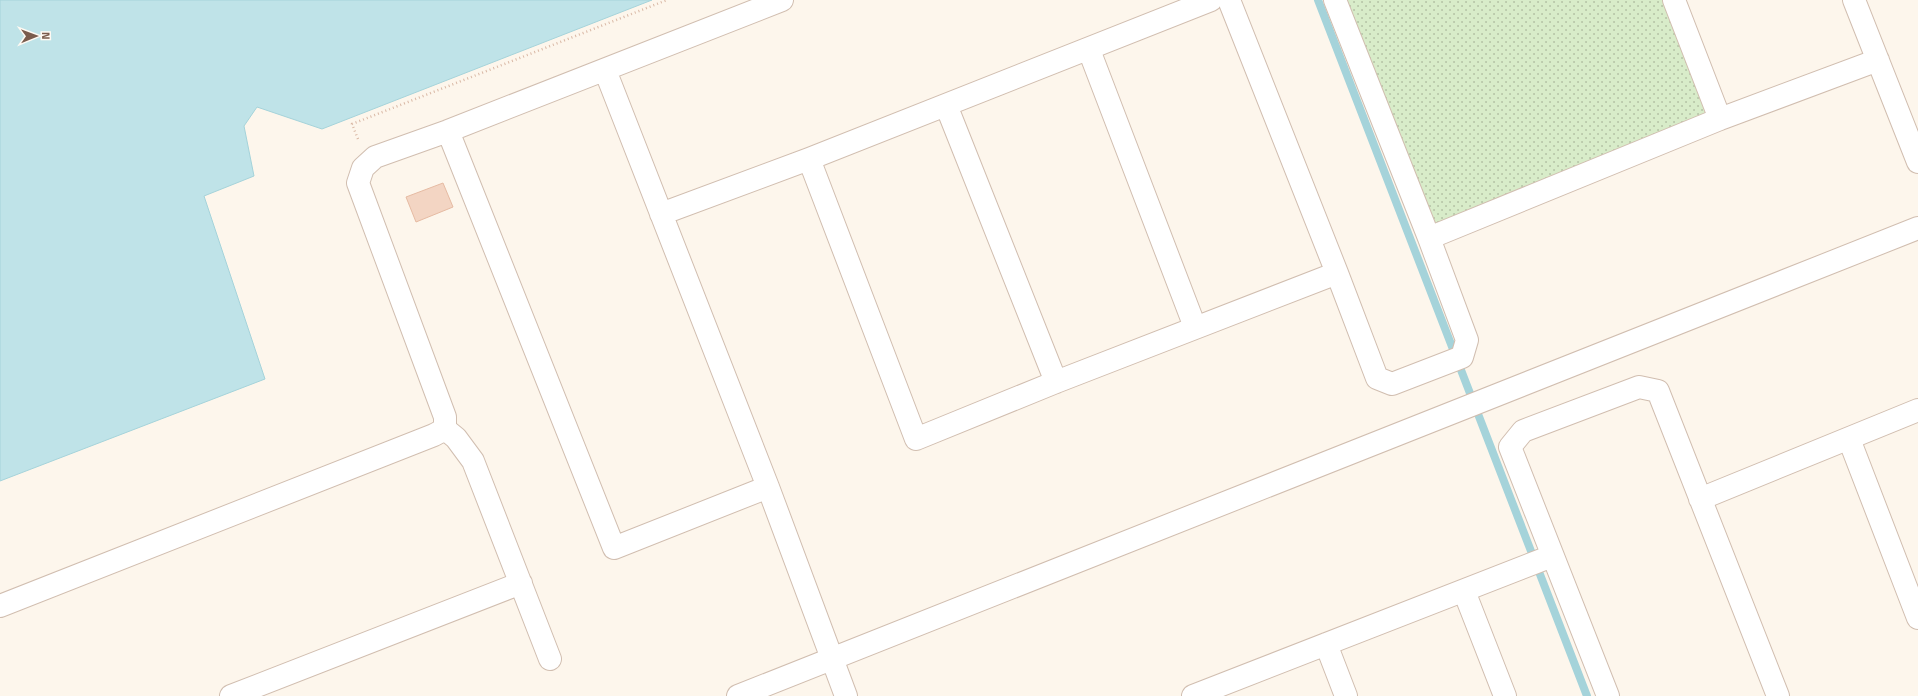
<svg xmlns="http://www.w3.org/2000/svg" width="1918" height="696" font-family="'Titillium Web',sans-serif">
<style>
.grass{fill:url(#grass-dots)}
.water{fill:#bfe3e8;stroke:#a5d3da}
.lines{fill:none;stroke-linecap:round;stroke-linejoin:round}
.stream{stroke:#a5d3da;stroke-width:8}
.building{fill:#f3d5c3;stroke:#e6bba3}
.minor-casing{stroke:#d1beb0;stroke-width:24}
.path{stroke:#d9b8a5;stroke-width:2.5;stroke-dasharray:1 3;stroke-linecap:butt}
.minor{stroke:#fff;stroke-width:22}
</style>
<defs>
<pattern id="grass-dots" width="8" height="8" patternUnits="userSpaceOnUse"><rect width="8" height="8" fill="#d8ecc9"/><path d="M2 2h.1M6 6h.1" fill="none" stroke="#b4c2a5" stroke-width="1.8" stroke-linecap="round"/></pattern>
</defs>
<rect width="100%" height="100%" fill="#fdf6ec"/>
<path class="grass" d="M1335 0H1674L1720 119 1429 238Z"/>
<path class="water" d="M0 0H652L322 129 257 107 244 126 254 176 204 196 265 379 0 481Z"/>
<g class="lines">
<path class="stream" d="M1318 0 1587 696"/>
</g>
<path class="building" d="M443 183 453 207 416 222 406 197Z"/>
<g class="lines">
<g class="minor-casing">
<path id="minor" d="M1229 0 1337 273 1377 378 1392 384 1462 357 1467 340 1429 238 1335 0
M1674 0 1720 119
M1854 0 1918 162
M1089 50 1195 327
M605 70 768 487 846 696
M946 105 1056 382
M448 131 614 548 768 487
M809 159 916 439 1056 382 1337 273
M661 214 809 159 1211 0
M1429 238 1720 119 1878 60
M445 429V417L358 183 363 168 375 157 448 131 782 0
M445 429 456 438 473 461 550 659
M1849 439 1918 618
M1700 499 1918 410
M1464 591 1505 696
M0 606 434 435 445 429
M1326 644 1346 696
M231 696 521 583
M738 696 1918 228
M1193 696 1552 556
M1608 696 1510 447 1523 431 1639 387 1658 391 1778 696"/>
</g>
<path class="path" d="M358 139 352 124 667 0"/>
<use href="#minor" class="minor"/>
</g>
<g transform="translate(36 36) rotate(89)" stroke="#fffaf3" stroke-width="3" paint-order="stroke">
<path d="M0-3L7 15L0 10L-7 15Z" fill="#7a5c4d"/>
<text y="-6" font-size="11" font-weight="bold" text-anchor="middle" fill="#7a5c4d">N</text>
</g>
</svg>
